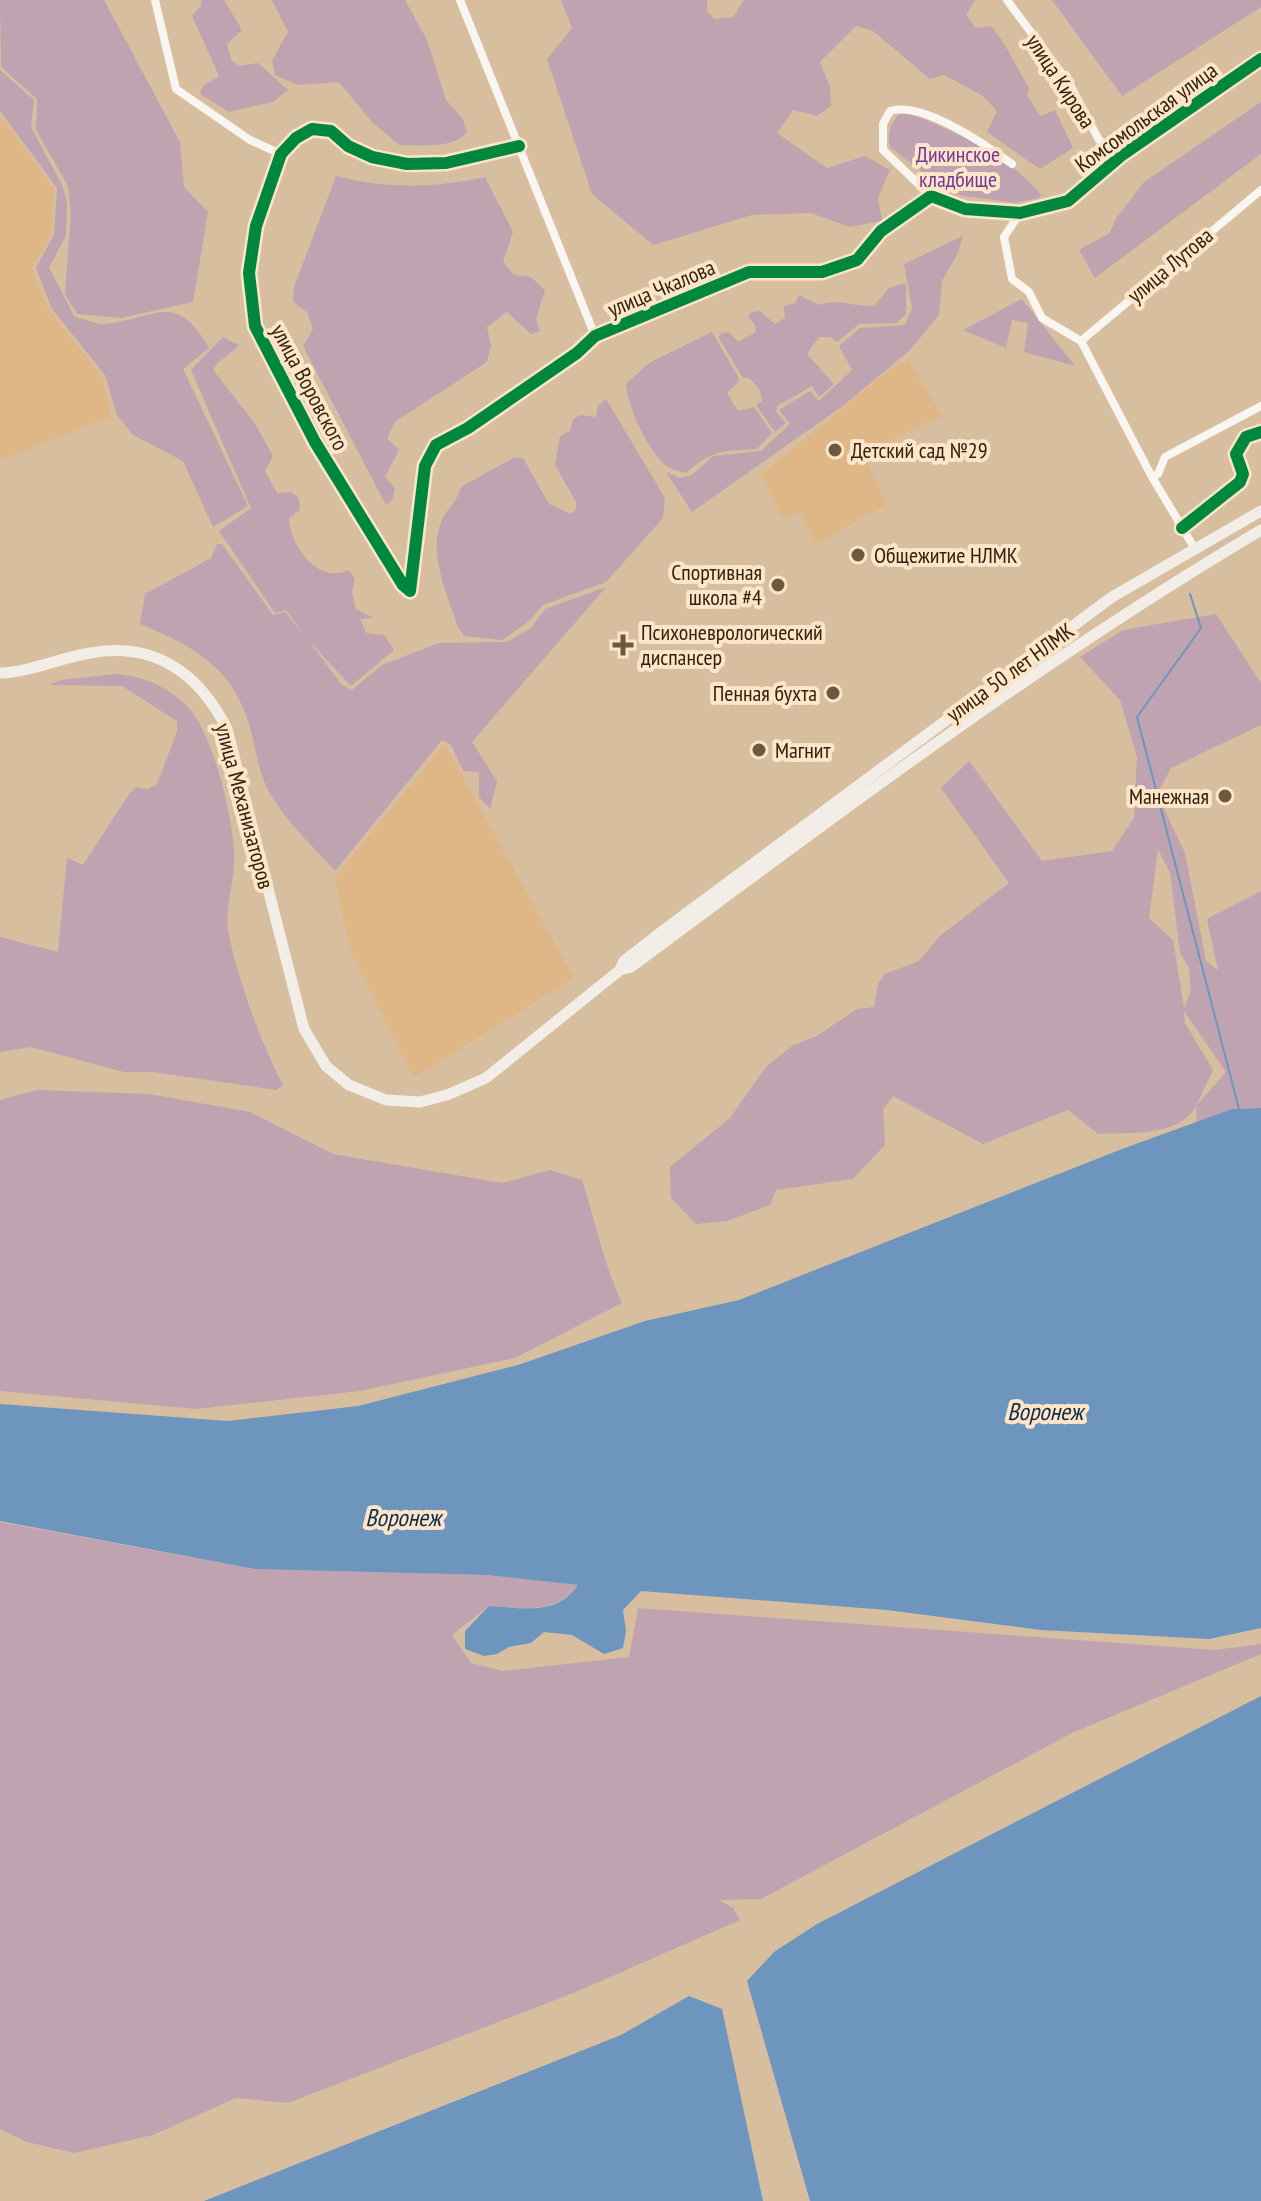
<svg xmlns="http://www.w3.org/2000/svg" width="1261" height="2201" font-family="'PT Sans Narrow',sans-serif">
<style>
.built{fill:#dfb787}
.green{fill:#bfa3b1;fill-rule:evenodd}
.water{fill:#6e95be}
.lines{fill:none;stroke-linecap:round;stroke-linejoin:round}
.stream{stroke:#6e95be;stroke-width:2}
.street{stroke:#f9f5f1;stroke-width:8}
.secondary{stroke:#f2ede6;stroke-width:11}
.cycleway-casing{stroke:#fde5ca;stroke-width:17}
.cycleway{stroke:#00873e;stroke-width:12}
.poi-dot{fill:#6c593f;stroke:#fde5ca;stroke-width:3}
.labels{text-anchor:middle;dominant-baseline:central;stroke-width:8;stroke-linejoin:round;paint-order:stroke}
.street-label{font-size:22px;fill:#33220b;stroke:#fde5ca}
.park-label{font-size:22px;fill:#743696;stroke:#fde5ca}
.poi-label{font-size:22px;fill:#33220b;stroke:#fde5ca;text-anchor:start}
.water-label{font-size:24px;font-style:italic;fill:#0f2b48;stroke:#fde5ca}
</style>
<rect width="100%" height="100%" fill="#d7be9f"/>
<path class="built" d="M0 116 54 188 52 233 32 269 49 310 102 376 111 417 0 460Z
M909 360 942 416 877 447 879 452 865 459 887 504 816 544 800 511 783 520 761 475 889 370Z
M445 744 574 978 413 1078 350 950 335 877Z"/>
<path class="green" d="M0 0H104L180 142 184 187 208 212 193 302 121 318 77 314 65 294 71 213 68 186 36 130 37 99 1 67Z
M201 0H224L242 30 227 44 231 60 239 66 258 63 288 90 273 102 229 112 200 94 203 86 219 76 192 16 201 6Z
M272 0H405L427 40 446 100 463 119 467 133C452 149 420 145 399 145L372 122 339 82 298 85 275 75 272 60 288 32Z
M561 0H707V12L715 19 733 17 744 0H975L966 15 976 28 991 26C1006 42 1016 68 1029 88L1027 95 1040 116 1055 110 1073 148 1040 169 987 132 997 111 983 96 944 75 930 79 873 31 856 26 820 62 830 87 831 106 817 116 793 110 777 133 827 168 865 156 890 170 878 197 882 221 849 227 811 213 752 215 653 245 592 194 547 59 572 28Z
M1052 0H1261V7L1122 96Z
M0 70 34 100 31 127 63 187 67 203 66 236 49 267 74 316C84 319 96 325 105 324 155 319 176 289 209 348L183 369 248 506 213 527 183 461 133 435 117 415 105 375 52 309 36 268 54 234 57 188 0 111Z
M1261 102V154L1095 278 1079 250 1110 233 1115 220 1144 182Z
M907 113C952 129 1011 157 1041 195L1039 198 1014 203 951 194 890 147C887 133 890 125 899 114Z
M336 176C386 189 435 188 485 177L513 232 503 262 514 275 531 277 545 290 536 319 540 331 531 334 507 312 487 327 491 346 487 362 396 421 387 438 399 450 385 477 395 488 393 499 386 505 303 346 313 329 307 312 293 302 294 287Z
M963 236 958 253 942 281 939 315 909 351 844 405 692 512 666 472 680 478 692 475 713 456 761 451 790 424 779 410 810 391 819 401 852 370 839 346 860 328 905 325 912 308 904 264Z
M906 283V314L897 323 859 324 837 342 830 337H819L807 354 834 384 819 397 812 386 777 406 776 412 786 423 775 432 756 405 762 401 760 390 749 378H743L719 338 720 334 729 332 738 342 756 332 755 325 748 317 751 312 760 311 775 324 785 318 784 306 795 303 799 295 819 305C838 298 853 307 874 306L889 288Z
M1022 299 1075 366 1024 352 1028 323 1012 320 1006 348 963 330Z
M712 332 740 380 727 393 738 411 754 407 772 433 757 449C724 451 712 449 686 473 681 471 672 470 668 467 649 454 627 406 626 384L649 363Z
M223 337 239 345C230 356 219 358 213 370L255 424 273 456 265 471 277 493 291 492 299 498 300 510 289 518C290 547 319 585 349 570L355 579 352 592 356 609 373 618 360 619 366 633 384 635 394 650 351 686 308 640 342 685 352 690 382 665 439 643 507 642 531 628 545 609 606 587 472 742 497 781 490 809 479 797V772L463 771 451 745 442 740 335 871C314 847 287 823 271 795 258 774 256 747 249 724 232 667 192 645 140 624L145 594 211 558 217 544H222L273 615 285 612 306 637 286 610 275 613 219 531 251 508 191 370Z
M606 399 665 498 663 518 606 582 543 605 529 621 503 640 464 636 458 627C448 596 427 552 442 520 448 507 455 506 461 487L515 457 523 458 549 504 571 514 576 509V502L555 465 560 436 570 431 573 419 580 415 596 417 598 406Z
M1216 614 1261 683V725L1171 768 1157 794 1185 853 1206 961 1218 970 1207 919 1261 891V1108L1232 1109 1197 1122 1196 1106C1179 1138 1128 1132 1098 1134L1068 1110 983 1144 893 1096 883 1109 885 1145 853 1179 776 1190 770 1205 727 1221 696 1224 671 1198 670 1167 730 1118 766 1067 792 1046 817 1036 857 1009 874 1007 878 984 885 974 919 961 941 935 1009 883 941 788 969 761 1042 861 1112 851 1134 818 1137 757 1120 700 1080 657 1123 630ZM1158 849 1170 873 1180 953 1189 968 1191 991 1184 1008 1173 940 1149 918ZM1184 1011 1226 1072 1196 1106 1213 1070 1185 1023Z
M116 674C142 676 167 686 187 706 213 732 236 825 234 862 234 883 225 908 228 929 235 973 262 1045 283 1085L276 1090 153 1072H124L31 1047 0 1052V937L58 952 67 858 83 865 129 794 136 787 148 789 157 784 177 732V721L122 686 50 685 60 680Z
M37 1090 149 1094 250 1112 333 1154 502 1183 550 1170 582 1180C596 1222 603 1263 622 1303L515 1358 360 1391 196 1409 0 1391V1100Z
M0 1522 255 1569 487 1575 578 1585C555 1615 524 1608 489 1606L452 1635 471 1663 503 1671 629 1657 638 1608 1215 1650 1261 1644V1654L1072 1733 761 1899 719 1900 733 1908 740 1920 576 1992 288 2103 236 2098 153 2135 74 2153 27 2142 0 2129Z"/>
<path class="water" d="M1261 1108V1628L1209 1639 1041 1630 887 1610 641 1591 623 1610 626 1631 623 1648 604 1654 572 1635 544 1632 531 1643 509 1647 497 1654 484 1656 465 1649V1631L489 1606C523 1608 557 1616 578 1585L487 1575 255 1569 0 1521V1404L228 1421 358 1406 518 1365 645 1321 739 1300 1122 1149 1232 1109Z
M1261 1696V2201H810L747 1981 774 1952 817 1924Z
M689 1996 722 2009 763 2201H204L621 2035Z"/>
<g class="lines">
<path class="stream" d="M1190 594 1201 628 1137 717 1239 1109"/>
<path class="street" d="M155 0 176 89 250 140 281 154
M460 0 595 336
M1007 0 1070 85 1099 140 1122 155
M931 196 883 150V124L890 111C922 101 985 144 1012 164
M1020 213 1004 237 1012 279 1029 292 1042 318 1081 341 1152 477 1192 544 1198 547
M1081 341 1261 190
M1152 477 1158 474 1165 457 1261 406
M1182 528 1240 482 1243 474 1236 454 1246 437 1261 432
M410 591 425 466 436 445 468 428 577 353 595 336 749 272H822L857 260 881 231 931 196 965 209 1020 213 1068 201 1122 155 1261 59
M410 591 403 585 315 442 255 326 249 273 256 226 281 154 296 138 312 129 331 131 348 146 372 157 407 164 446 163 519 146"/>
<path class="secondary" d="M0 673C30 672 60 658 90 653 154 641 199 673 227 729L304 1029 326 1066 349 1085 386 1100 420 1102 447 1095 486 1078 620 970 631 967C837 814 1040 661 1261 530
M620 970 624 961 656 936 1112 597 1261 511"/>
<g class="cycleway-casing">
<path id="cycleway" d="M1182 528 1240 482 1243 474 1236 454 1246 437 1261 432
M410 591 425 466 436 445 468 428 577 353 595 336 749 272H822L857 260 881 231 931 196 965 209 1020 213 1068 201 1122 155 1261 59
M410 591 403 585 315 442 255 326 249 273 256 226 281 154 296 138 312 129 331 131 348 146 372 157 407 164 446 163 519 146"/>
</g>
<use href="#cycleway" class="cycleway"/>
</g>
<g class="poi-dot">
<circle cx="835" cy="450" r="8"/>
<circle cx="858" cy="555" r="8"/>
<circle cx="778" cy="585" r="8"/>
<path d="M619 633h8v8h8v8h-8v8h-8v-8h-8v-8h8z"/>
<circle cx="833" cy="693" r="8"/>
<circle cx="759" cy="750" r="8"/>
<circle cx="1225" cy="796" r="8"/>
</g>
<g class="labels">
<g class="street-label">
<text transform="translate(1061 81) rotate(57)">улица Кирова</text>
<text transform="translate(1146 117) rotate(-36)">Комсомольская улица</text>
<text transform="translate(1170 265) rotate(-40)">улица Лутова</text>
<text transform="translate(661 288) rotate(-23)">улица Чкалова</text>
<text transform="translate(310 387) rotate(62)">улица Воровского</text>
<text transform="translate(1010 672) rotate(-36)">улица 50 лет НЛМК</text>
<text transform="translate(245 806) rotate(75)">улица Механизаторов</text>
</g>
<g class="park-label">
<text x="958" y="154">Дикинское<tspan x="958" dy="25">кладбище</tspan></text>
</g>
<g class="poi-label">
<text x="851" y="450">Детский сад №29</text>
<text x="874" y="555">Общежитие НЛМК</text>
<text x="762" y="572" text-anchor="end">Спортивная<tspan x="762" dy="25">школа #4</tspan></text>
<text x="641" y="632">Психоневрологический<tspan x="641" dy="25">диспансер</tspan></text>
<text x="817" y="693" text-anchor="end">Пенная бухта</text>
<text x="775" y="750">Магнит</text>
<text x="1209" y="796" text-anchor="end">Манежная</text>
</g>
<g class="water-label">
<text x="1045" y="1411">Воронеж</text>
<text x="403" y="1517">Воронеж</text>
</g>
</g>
</svg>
